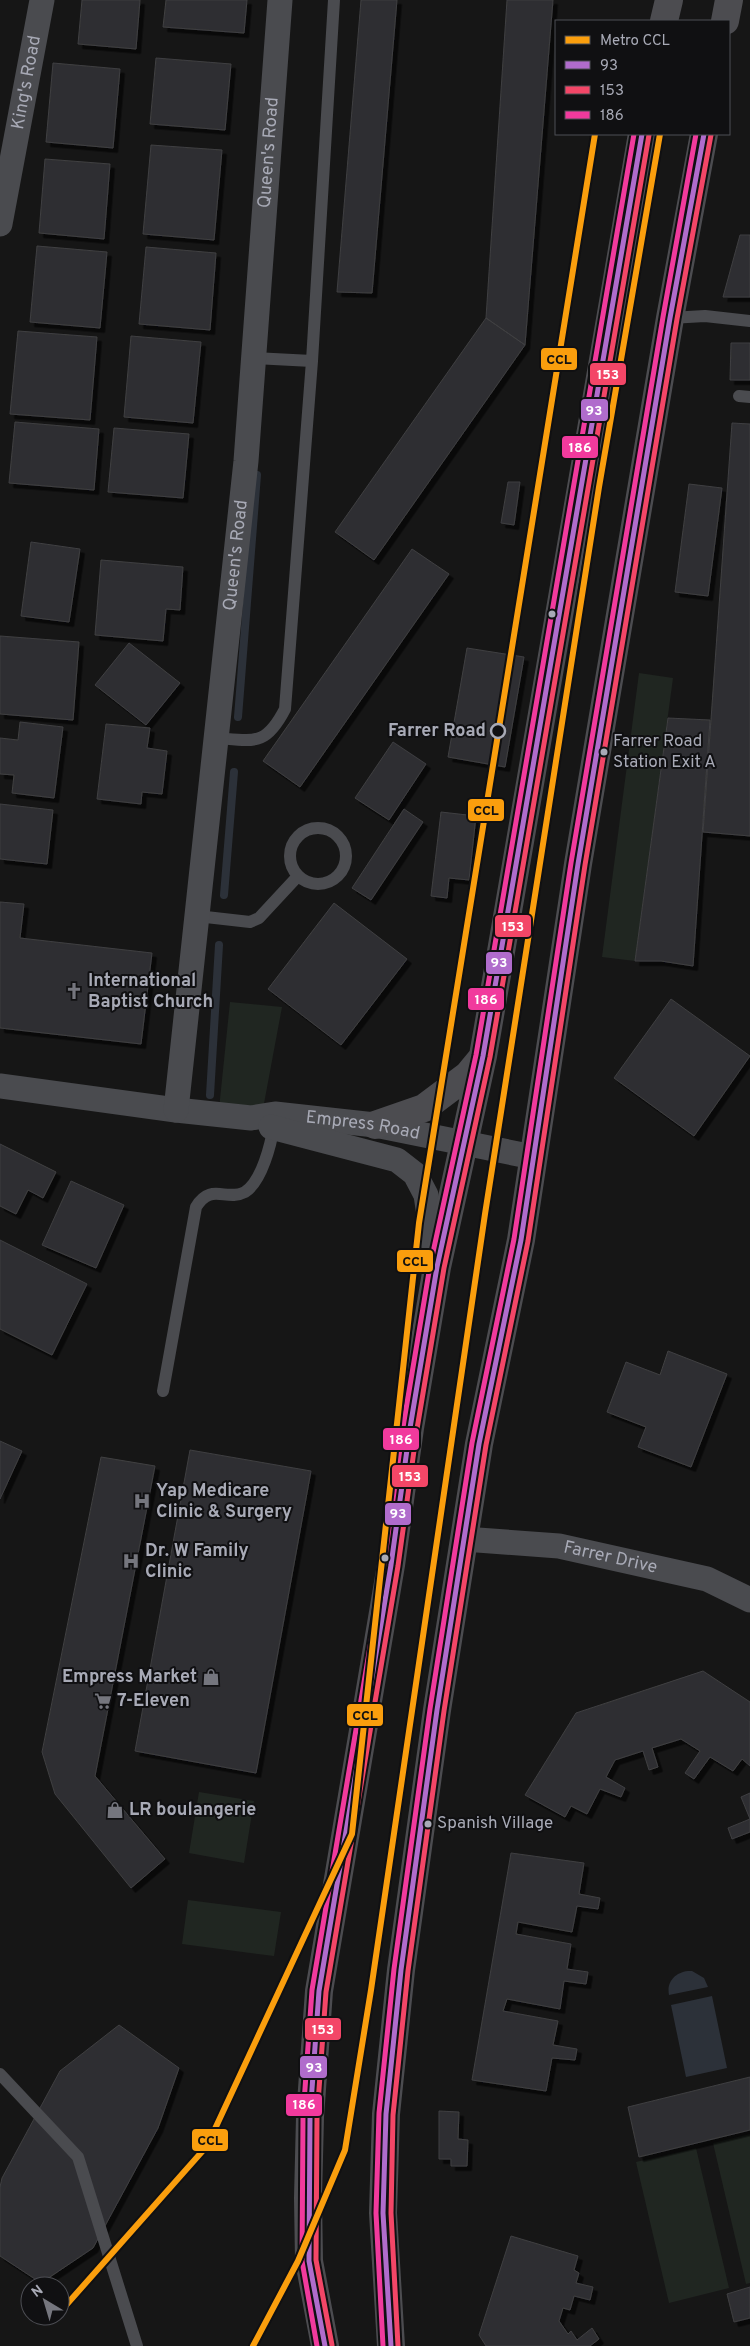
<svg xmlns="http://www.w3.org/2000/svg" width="750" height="2346" font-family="Overpass,sans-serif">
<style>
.green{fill:#202621}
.water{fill:#2c3139}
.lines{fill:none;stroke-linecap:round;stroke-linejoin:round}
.stream{stroke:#2c3139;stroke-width:8}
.building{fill:#2f2f30;stroke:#3f3f42;filter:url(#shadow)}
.lane{stroke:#4a4b4f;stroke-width:12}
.street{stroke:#4a4b4f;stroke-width:25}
.highway{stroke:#4c4c50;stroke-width:28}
.bus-1-casing{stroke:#101012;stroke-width:9}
.bus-2-casing{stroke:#101012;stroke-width:9}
.bus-3-casing{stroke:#101012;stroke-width:9}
.bus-1{stroke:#b06ccc;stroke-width:5}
.bus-2{stroke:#f34667;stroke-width:5}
.bus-3{stroke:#f13a9d;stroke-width:5}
.metro-1-casing{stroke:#101012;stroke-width:10}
.metro-1{stroke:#fa9e0d;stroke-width:6}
.bus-dot{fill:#a8aab6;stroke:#101012;stroke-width:2}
.stop-dot{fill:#101012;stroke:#a8aab6;stroke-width:2.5}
.labels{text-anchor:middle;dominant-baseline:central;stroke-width:4;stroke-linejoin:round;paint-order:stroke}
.bus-label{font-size:17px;fill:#a8aab6;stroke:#101012;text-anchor:start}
.street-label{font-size:18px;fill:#a8aab6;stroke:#101012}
.stop-label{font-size:18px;font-weight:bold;fill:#a8aab6;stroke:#101012;text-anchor:end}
.poi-label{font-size:18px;font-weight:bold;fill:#a8aab6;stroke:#101012;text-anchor:start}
.line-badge{stroke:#101012;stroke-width:2}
.badge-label{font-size:14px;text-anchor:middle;font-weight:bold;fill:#fff}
.pale-badge-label{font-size:14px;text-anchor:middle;font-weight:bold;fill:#111}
</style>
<defs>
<filter id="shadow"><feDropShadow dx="4.5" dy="4.5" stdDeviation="0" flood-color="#0009"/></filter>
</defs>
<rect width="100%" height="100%" fill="#161616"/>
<path class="green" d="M639 673 673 678 635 961 602 957Z
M230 1002 282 1007 263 1109H219Z
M199 1792 254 1801 244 1863 189 1853Z
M188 1900 281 1912 274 1956 182 1944Z
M750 2134V2283L746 2284 713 2143Z
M696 2148 729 2288 669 2303 636 2162Z"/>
<path class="water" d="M692 1971 704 1978 708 1987 669 1995C666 1980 678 1970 692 1971Z
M712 1996 727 2068 686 2077 671 2005Z"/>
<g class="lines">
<path class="stream" d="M238 717 257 475
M224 895 234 772
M210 1095 219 945"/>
</g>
<path class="building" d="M82 0H140L136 49 78 44Z
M166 0H247L244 33 163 27Z
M361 0H397L372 293 337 292Z
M507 0H553L525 345 486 318Z
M156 58 231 64 225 130 150 124Z
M53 63 120 69 113 148 46 142Z
M151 145 222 150 214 240 143 234Z
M45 159 110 164 104 239 39 233Z
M740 235H750V297H723Z
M37 246 107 252 100 328 30 322Z
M146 247 216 253 210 330 139 324Z
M486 318 525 345 374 560 335 532Z
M18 331 97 337 90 420 10 414Z
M131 336 201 342 193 423 124 417Z
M731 343H750V380H730Z
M15 422 99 429 94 490 9 483Z
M732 423 750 424V836L703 832Z
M114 428 189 434 183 498 108 492Z
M508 482H520L514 525 501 523Z
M689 484 722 488 708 596 675 592Z
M31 542 80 549 69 622 21 616Z
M412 549 449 574 300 787 263 761Z
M101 560 183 567 180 610 166 609 163 641 95 635Z
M0 636 79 642 73 720 0 714Z
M129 643 180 683 146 725 95 685Z
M467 648 524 657 505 767 448 757Z
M668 718 710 720 693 966 661 961H635Z
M20 722 63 727 54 798 12 793 14 775 0 774V738L18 740Z
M106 724 150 728 147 748 167 751 162 794 142 792 141 804 97 799Z
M393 742 426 764 389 820 355 798Z
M0 804 53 810 47 864 0 859Z
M404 809 423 822 371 900 352 888Z
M441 812 476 816 469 880 449 878 447 898 431 896Z
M0 902 24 904 20 938 152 953 141 1044 0 1028Z
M334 903 407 959 341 1045 268 989Z
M671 999 750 1056 694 1136 614 1078Z
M0 1144 56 1172 43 1198 28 1190 16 1214 0 1206Z
M71 1181 124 1205 96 1268 42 1245Z
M0 1240 87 1284 52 1355 0 1329Z
M668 1351 727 1374 691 1467 638 1447 646 1427 607 1412 626 1362 660 1375Z
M0 1441 22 1451 0 1499Z
M190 1450 311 1471 256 1773 135 1751Z
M101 1457 155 1466 95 1776 165 1859 131 1888 55 1794 42 1752Z
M703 1671 750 1702V1766L742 1759 733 1771 710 1757 694 1779 685 1773 700 1751 681 1739 652 1748 658 1767 649 1770 643 1751 615 1760 606 1777 625 1788 621 1797 600 1789 587 1814 571 1806 565 1817 525 1795 576 1713Z
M750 1793V1832L732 1839 728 1828 750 1819 741 1797Z
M511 1853 584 1863 579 1894 600 1898 598 1909 577 1906 572 1932 518 1922 516 1934 571 1944 567 1969 588 1972 586 1984 564 1981 560 2009 507 1999 503 2011 558 2021 553 2045 577 2049 575 2060 552 2058 546 2091 472 2080Z
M119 2025 179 2068 158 2128 93 2248 41 2283 0 2256V2187L2 2178 60 2071Z
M750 2077V2130L639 2157 628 2107Z
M439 2111 459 2112 458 2139 468 2140 467 2166H451V2159H439Z
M511 2236 578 2256 574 2270 579 2273 576 2283 593 2287 590 2300 574 2296 570 2310 563 2308 559 2321 568 2334 571 2331 577 2340 592 2328 599 2339 590 2346H486L479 2335Z
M750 2287V2318L734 2322 727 2294Z"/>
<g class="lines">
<path class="lane" d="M670 318 705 316 750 321
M254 358 312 361
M739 396 750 397
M216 738C255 741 266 746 285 709L312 361 334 0
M290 856a28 28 0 1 1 56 0a28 28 0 1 1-56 0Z
M197 916 250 922 259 918 298 876
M163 1391 196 1207C211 1182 226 1202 245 1192 262 1181 271 1144 274 1125
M0 2074 78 2157 137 2346"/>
<g class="street">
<path id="s1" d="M0 224 42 0"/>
<path id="s2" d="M0 1086 176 1110 251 1118 275 1114 375 1125 533 1157"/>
<path id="s3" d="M176 1110 246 461 280 0"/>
<path d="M271 1127 397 1160 415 1174 426 1195 436 1262"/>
<path id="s4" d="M464 1539 559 1546 707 1579 750 1600"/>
</g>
<path class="highway" d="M664 21 669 0
M725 21 729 0
M375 1125 424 1108 468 1075 482 1058
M325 2346 309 2261 308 2198 310 2117 319 1991 391 1565 410 1428 437 1267 483 1056 642 134
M391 2346 383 2213 386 2114 401 1970 437 1710 479 1444 521 1240 578 864 670 318 704 134"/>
<g class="bus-1-casing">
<path id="bus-1" d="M325 2346 309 2261 310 2117 319 1991 391 1565 410 1428 437 1267 483 1056 642 134
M391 2346 383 2213 386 2114 401 1970 437 1710 479 1444 521 1240 578 864 670 318 704 134"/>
</g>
<g class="bus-2-casing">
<path id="bus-2" d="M332 2345 316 2260 317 2117 326 1992 398 1566 417 1429 444 1268 490 1057 649 135
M398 2346 391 2213 393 2115 408 1971 444 1711 486 1445 528 1241 585 865 677 319 711 135"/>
</g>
<g class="bus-3-casing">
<path id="bus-3" d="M317 2346 302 2261 303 2117 312 1990 384 1564 403 1427 430 1266 476 1055 634 134
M383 2346 376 2213 379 2113 394 1969 430 1709 472 1443 514 1239 571 863 663 317 696 134"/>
</g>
<use href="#bus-1" class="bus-1"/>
<use href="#bus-2" class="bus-2"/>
<use href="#bus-3" class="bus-3"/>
<g class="metro-1-casing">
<path id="metro-1" d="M60 2312 207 2146 352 1834 419 1223 595 134
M253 2346 298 2261 345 2150 371 1990 485 1214 599 487 660 134"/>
</g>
<use href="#metro-1" class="metro-1"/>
</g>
<defs>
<g id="church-bare" transform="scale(1.35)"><path d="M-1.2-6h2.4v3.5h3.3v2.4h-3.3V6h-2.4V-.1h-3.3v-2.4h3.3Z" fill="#75767e" stroke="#101012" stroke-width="2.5" paint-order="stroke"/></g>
<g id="hospital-bare" transform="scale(1.35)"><path d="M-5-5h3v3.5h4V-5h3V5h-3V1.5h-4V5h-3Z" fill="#75767e" stroke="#101012" stroke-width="2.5" paint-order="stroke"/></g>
<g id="shop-bare" transform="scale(1.35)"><path d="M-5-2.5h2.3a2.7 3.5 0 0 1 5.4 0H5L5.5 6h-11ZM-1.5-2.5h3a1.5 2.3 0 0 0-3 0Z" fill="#75767e" stroke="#101012" stroke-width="2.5" paint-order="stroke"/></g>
<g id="supermarket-bare" transform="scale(1.35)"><path d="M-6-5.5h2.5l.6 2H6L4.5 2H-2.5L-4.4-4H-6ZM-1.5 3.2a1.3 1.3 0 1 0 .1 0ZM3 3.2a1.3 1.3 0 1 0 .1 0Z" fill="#75767e" stroke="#101012" stroke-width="2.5" paint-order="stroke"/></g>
</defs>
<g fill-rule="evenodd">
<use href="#church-bare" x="74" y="991"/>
<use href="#hospital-bare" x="142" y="1501"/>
<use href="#hospital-bare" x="131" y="1561"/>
<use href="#shop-bare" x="211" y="1677"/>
<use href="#supermarket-bare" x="103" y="1701"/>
<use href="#shop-bare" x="115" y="1810"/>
</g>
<g class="bus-dot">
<circle cx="552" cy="614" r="4.5"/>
<circle cx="604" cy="752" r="4.5"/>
<circle cx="385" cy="1558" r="4.5"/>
<circle cx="428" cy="1824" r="4.5"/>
</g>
<circle class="stop-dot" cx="498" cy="731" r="7"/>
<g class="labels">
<g class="bus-label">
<text x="613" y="742">Farrer Road<tspan x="613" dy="21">Station Exit A</tspan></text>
<text x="437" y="1824">Spanish Village</text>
</g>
<g class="street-label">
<text stroke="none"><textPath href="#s1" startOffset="144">King's Road</textPath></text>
<text stroke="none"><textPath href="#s3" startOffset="962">Queen's Road</textPath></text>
<text stroke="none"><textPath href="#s3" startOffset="558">Queen's Road</textPath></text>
<text stroke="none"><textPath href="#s2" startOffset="366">Empress Road</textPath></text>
<text stroke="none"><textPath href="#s4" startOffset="148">Farrer Drive</textPath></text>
</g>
<g class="stop-label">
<text x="486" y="731">Farrer Road</text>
</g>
<g class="poi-label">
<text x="88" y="981">International<tspan x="88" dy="21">Baptist Church</tspan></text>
<text x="156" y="1491">Yap Medicare<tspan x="156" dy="21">Clinic &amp; Surgery</tspan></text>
<text x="145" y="1551">Dr. W Family<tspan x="145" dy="21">Clinic</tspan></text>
<text x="197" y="1677" text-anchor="end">Empress Market</text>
<text x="117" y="1701">7-Eleven</text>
<text x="129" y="1810">LR boulangerie</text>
</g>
</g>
<g class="line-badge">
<rect x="540" y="347" width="38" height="24" rx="5" fill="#fa9e0d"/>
<rect x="589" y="362" width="38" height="24" rx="5" fill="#f34667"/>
<rect x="580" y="398" width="29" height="24" rx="5" fill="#b06ccc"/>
<rect x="561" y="435" width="38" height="24" rx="5" fill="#f13a9d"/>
<rect x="467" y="798" width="38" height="24" rx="5" fill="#fa9e0d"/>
<rect x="494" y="914" width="38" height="24" rx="5" fill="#f34667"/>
<rect x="485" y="951" width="28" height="24" rx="5" fill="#b06ccc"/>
<rect x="467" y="987" width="38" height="24" rx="5" fill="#f13a9d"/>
<rect x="396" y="1249" width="38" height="24" rx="5" fill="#fa9e0d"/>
<rect x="382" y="1427" width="38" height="24" rx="5" fill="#f13a9d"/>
<rect x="391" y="1464" width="38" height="24" rx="5" fill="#f34667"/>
<rect x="384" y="1502" width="28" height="24" rx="5" fill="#b06ccc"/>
<rect x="346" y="1703" width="38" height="24" rx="5" fill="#fa9e0d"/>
<rect x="304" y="2017" width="38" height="24" rx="5" fill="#f34667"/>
<rect x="299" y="2055" width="29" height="24" rx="5" fill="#b06ccc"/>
<rect x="285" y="2093" width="38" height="24" rx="5" fill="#f13a9d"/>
<rect x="191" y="2128" width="38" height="24" rx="5" fill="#fa9e0d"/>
</g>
<g class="badge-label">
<text x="608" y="379">153</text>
<text x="594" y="415">93</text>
<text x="580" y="452">186</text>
<text x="513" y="931">153</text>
<text x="499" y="967">93</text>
<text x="486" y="1004">186</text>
<text x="401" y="1444">186</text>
<text x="410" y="1481">153</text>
<text x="398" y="1518">93</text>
<text x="323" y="2034">153</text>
<text x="314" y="2072">93</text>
<text x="304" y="2109">186</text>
</g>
<g class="pale-badge-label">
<text x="559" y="364">CCL</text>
<text x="486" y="815">CCL</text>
<text x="415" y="1266">CCL</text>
<text x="365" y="1720">CCL</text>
<text x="210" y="2145">CCL</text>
</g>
<rect x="555" y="20" width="175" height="115" fill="#101012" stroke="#4d4e54"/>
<rect x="565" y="36" width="25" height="8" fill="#fa9e0d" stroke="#4d4e54"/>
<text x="600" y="45" font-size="15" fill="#a8aab6">Metro CCL</text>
<rect x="565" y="61" width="25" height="8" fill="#b06ccc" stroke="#4d4e54"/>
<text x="600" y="70" font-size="15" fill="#a8aab6">93</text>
<rect x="565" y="86" width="25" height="8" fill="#f34667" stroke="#4d4e54"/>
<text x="600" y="95" font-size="15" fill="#a8aab6">153</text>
<rect x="565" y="111" width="25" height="8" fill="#f13a9d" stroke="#4d4e54"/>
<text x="600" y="120" font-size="15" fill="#a8aab6">186</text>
<g transform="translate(45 2301) rotate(322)"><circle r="24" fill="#101012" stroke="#4d4e54"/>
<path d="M0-4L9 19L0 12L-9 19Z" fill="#75767e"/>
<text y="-8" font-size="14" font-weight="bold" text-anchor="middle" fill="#a8aab6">N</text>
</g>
</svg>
